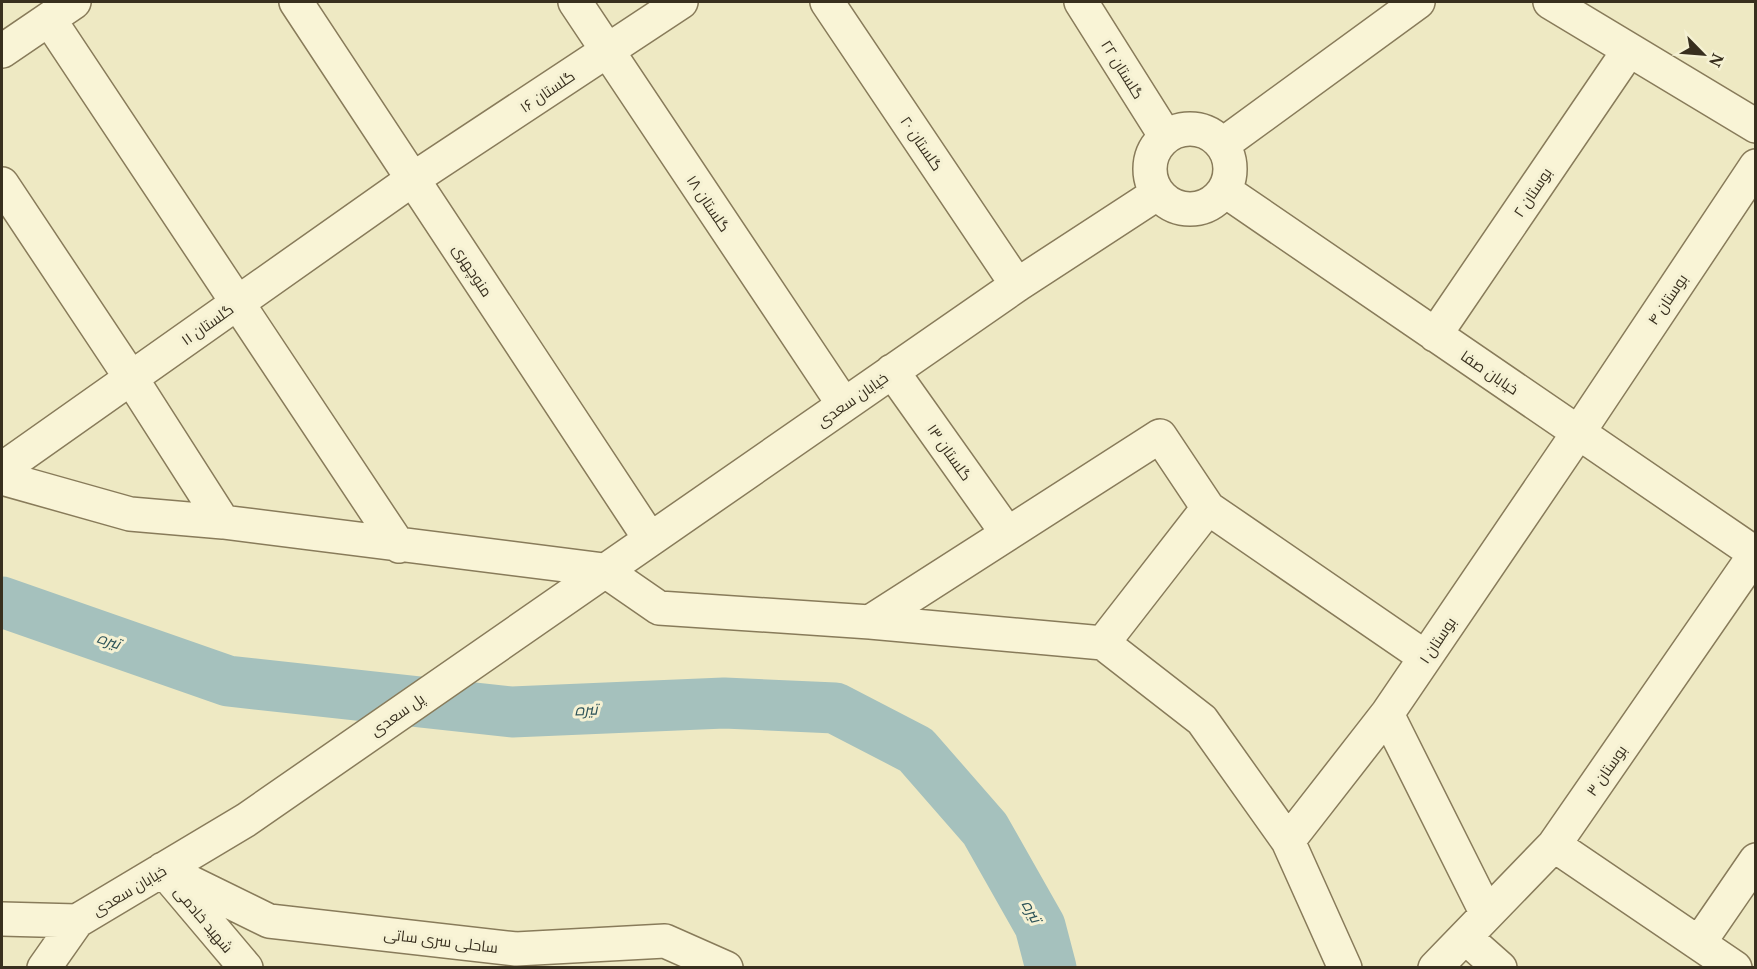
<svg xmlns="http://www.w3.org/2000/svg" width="1757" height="969" font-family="'Noto Serif',Cairo,serif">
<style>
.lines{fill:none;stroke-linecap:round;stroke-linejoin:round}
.river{stroke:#a5c1bd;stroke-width:51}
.minor-casing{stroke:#887b5a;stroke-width:36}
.minor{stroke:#f9f4d6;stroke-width:33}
.labels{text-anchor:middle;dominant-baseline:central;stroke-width:6;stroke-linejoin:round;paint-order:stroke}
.street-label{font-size:15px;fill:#382f1e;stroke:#f5f1d3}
.water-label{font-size:16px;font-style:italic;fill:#2d5358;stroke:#f5f1d3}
</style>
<rect width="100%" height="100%" fill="#eee9c3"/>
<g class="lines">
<path class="river" d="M2 602 228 681 512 712 724 703 835 708 916 750 985 829 1040 926 1051 968"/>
<g class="minor-casing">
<path id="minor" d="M296 2 650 539
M575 2 844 405
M827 2 1017 285
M1081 2 1166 137
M1550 2 1756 126
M49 19 399 546
M2 51 74 2
M1150 169a40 40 0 1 1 80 0a40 40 0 1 1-80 0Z
M1222 145 1418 2
M2 184 131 378 223 522
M1224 190 1756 554
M1435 335 1629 50
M892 371 1007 533
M2 469 413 179 681 2
M2 478 130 514 223 522 604 570 659 608 870 622 1103 643 1202 720 1288 841 1345 968
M870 622 1160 436 1208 508 1425 657
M1103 643 1208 508
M1387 714 1487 914
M1288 841 1387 714 1578 433 1756 166
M1554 845 1735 968
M163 869 269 921 516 949 665 941 726 968
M170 878 246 968
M2 919 77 921 246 820 1017 285 1158 193
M1465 937 1500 968
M1699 943 1756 860
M44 968 77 921
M1435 968 1554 845 1756 553"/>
</g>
<use href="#minor" class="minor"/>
</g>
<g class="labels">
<g class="street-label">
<text transform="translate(1123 69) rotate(58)">گلستان ۲۲</text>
<text transform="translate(547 91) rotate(-34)">گلستان ۱۶</text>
<text transform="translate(922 143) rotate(56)">گلستان ۲۰</text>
<text transform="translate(1532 192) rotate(-56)">بوستان ۲</text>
<text transform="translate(709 203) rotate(56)">گلستان ۱۸</text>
<text transform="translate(473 270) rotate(57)">منوچهری</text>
<text transform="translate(1667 299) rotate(-56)">بوستان ۴</text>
<text transform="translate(207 324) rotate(-35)">گلستان ۱۱</text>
<text transform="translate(1490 372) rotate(34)">خیابان صفا</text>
<text transform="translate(852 399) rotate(-35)">خیابان سعدی</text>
<text transform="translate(950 452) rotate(55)">گلستان ۱۳</text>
<text transform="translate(1437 640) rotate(-56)">بوستان ۱</text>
<text transform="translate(397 714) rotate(-35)">پل سعدی</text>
<text transform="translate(1606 770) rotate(-55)">بوستان ۳</text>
<text transform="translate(129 890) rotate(-31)">خیابان سعدی</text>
<text transform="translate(204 919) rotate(50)">شهید خادمی</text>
<text transform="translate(441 940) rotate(7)">ساحلی سری ساتی</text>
</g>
<g class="water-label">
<text transform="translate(109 640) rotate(19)">تيره</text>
<text transform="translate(586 709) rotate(-2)">تيره</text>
<text transform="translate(1032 911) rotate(61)">تيره</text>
</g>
</g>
<rect width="1757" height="969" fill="none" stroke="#382f1e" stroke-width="6"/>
<g transform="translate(1703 54) rotate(115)" stroke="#f5f1d3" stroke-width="4.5" paint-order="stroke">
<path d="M0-4.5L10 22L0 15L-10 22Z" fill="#382f1e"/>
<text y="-9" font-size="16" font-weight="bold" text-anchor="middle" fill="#382f1e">N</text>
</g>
</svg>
